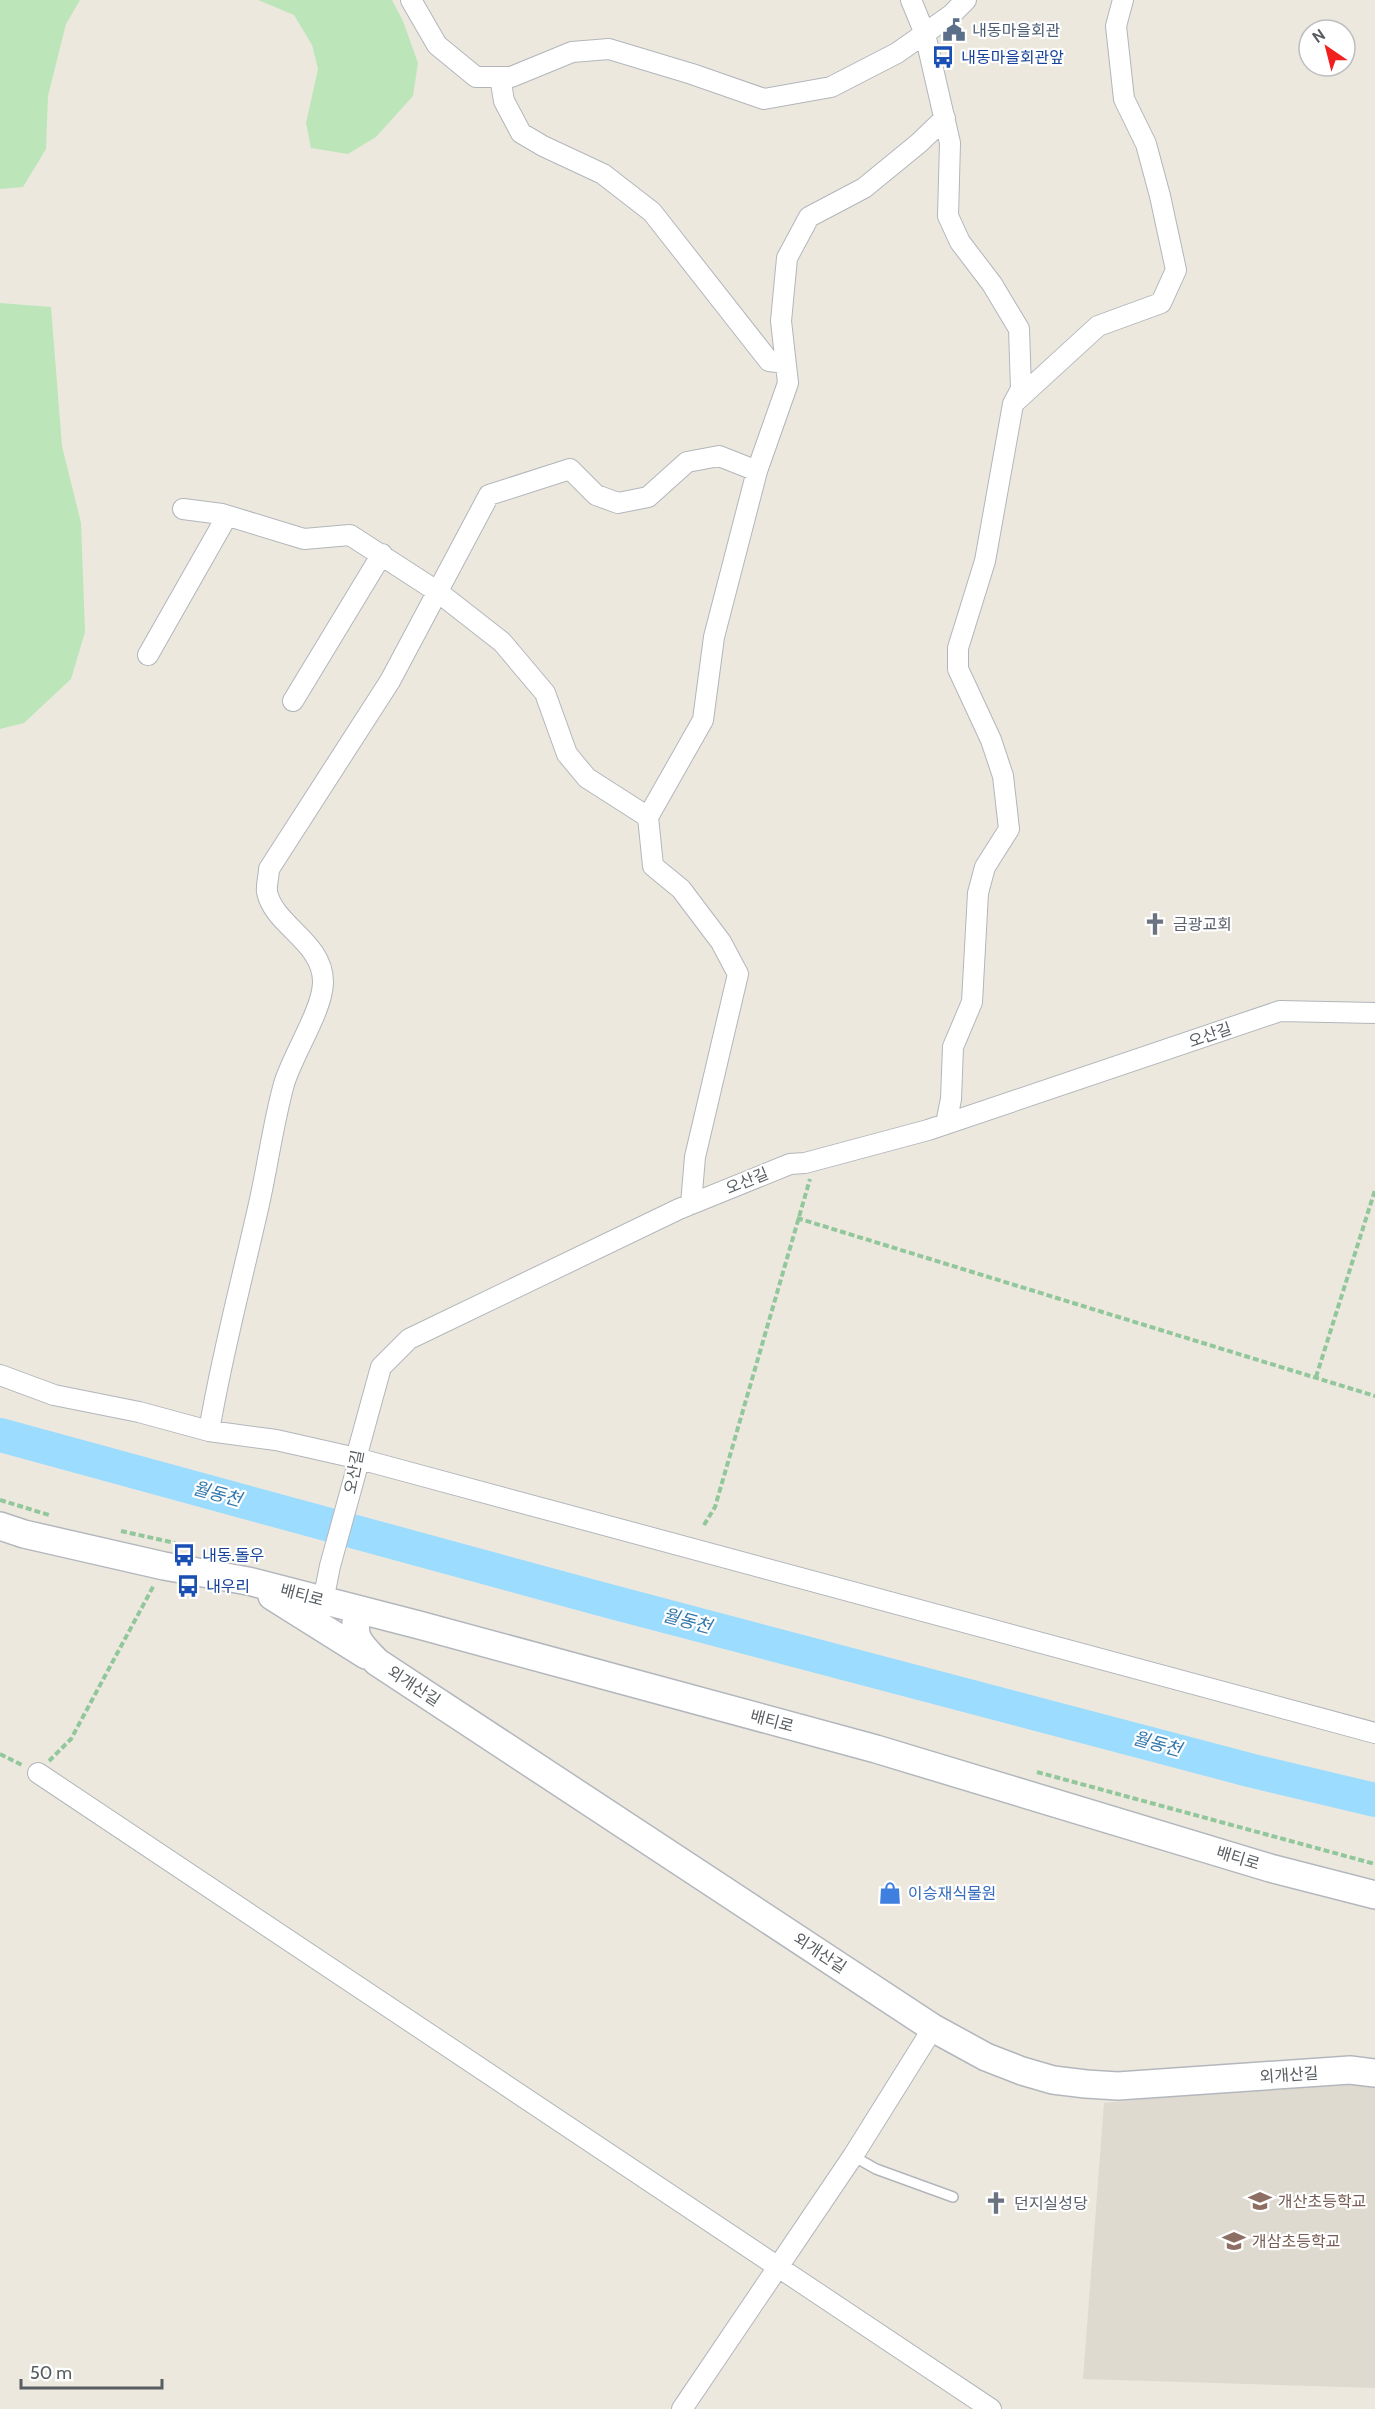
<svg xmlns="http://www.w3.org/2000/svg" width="1375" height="2409" font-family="Cabin,'Noto Sans KR',sans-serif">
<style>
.education{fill:#dedacf}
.green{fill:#bce6b9}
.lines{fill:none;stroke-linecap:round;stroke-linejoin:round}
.river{stroke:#9cdcff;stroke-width:34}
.lane-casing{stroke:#b2b6bb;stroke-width:12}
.street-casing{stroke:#b2b6bb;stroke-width:22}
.secondary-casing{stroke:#b3b7bd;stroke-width:30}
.path{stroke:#92c79c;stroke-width:4;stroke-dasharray:6 3;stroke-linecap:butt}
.lane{stroke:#fff;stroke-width:9}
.street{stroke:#fff;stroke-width:20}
.secondary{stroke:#fff;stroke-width:27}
.labels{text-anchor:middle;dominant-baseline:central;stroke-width:4.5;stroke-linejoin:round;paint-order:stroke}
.service-label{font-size:16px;fill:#4e5e75;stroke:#fff;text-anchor:start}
.transit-label{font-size:16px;fill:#164399;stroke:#fff;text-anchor:start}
.worship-label{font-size:16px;fill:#5b616d;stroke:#fff;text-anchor:start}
.street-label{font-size:16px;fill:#585d61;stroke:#fff}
.shop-label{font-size:16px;fill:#366cbe;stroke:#fff;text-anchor:start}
.education-label{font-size:16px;fill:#785e54;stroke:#fff;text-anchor:start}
.water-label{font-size:18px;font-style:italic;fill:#3378ad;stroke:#fff}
</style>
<rect width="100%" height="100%" fill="#ece8de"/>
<path class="education" d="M1342 2080 1375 2085V2388L1083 2379 1104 2103Z"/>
<path class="green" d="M0 0H80L66 24 48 96 46 149 23 187 0 189Z
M258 0H392L403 21 418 63 413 96 376 137 348 154 311 148 306 123 318 69 312 45 294 15Z
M0 303 51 307 62 446 81 523 85 632 71 679 24 723 0 729Z"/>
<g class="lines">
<path class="river" d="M0 1435 601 1599 1253 1771 1375 1800"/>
<g class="lane-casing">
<path id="lane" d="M853 2156 876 2169 953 2197"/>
</g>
<g class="street-casing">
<path id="street" d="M411 0 437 45 476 77H511L572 52 609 49 692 74 764 99 831 87 897 53 951 15 966 0
M911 0 925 34 950 143 948 216 960 242 992 284 1019 329 1021 389 1013 404 985 561 958 648V669L991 740 1003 776 1009 829 985 867 978 893 972 1002 953 1047 951 1099 946 1124
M500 77 504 101 521 133 543 146 603 174 652 212 769 361 785 363
M1015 402 1098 326 1161 303 1176 270 1160 196 1146 144 1124 99 1116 26 1123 0
M183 509 222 514 304 539 350 535 438 592 502 642 545 693 567 754 587 778 648 817
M148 655 227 516
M293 701 382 554
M691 1204 695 1157 738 974 721 942 681 889 653 866 648 817 703 720 714 637 757 471 788 383 781 321 787 258 809 217 864 188 919 143 945 118
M0 1375 54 1395 139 1412 209 1431 276 1440 356 1458 1375 1733
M209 1431C222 1354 242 1280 259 1204 268 1164 273 1124 284 1084 293 1054 322 1011 323 983 324 942 274 926 267 892 266 885 269 876 269 869L390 681 489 495 570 469 596 495 618 503 648 497 687 462 719 456 757 471
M323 1601 330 1566 358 1464 356 1458 381 1367 409 1339 679 1209 790 1164 805 1163 928 1130 1280 1011 1375 1013
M38 1773 991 2409
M682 2409 853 2156 933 2028"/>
</g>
<g class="secondary-casing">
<path id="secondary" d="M0 1526 24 1534 164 1566 248 1581 419 1625 876 1749 1270 1868 1375 1895
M272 1596 366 1655
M359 1610C350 1638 359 1643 377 1662L933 2028 986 2057 1022 2071 1053 2080 1086 2084 1118 2086 1350 2070 1375 2073"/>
</g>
<path class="path" d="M797 1218 1375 1396
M1316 1377 1375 1190
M0 1500 49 1515
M704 1525 715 1507 810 1179
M121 1531 175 1543
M0 1754 22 1765
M49 1761 71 1739 154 1585
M1037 1772 1375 1864"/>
<use href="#lane" class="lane"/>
<use href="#street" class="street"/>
<use href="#secondary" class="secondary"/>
</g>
<defs>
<g id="civic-bare" transform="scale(1.8)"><path d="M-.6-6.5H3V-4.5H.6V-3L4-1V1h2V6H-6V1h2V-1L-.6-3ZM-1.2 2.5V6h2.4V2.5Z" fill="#5c6f8a" stroke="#fff" stroke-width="2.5" paint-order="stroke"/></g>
<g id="bus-bare" transform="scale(1.8)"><path d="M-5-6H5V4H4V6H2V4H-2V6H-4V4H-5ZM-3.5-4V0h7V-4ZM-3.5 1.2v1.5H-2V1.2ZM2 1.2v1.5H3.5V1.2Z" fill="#1a4fb4" stroke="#fff" stroke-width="2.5" paint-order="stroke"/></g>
<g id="church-bare" transform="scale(1.8)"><path d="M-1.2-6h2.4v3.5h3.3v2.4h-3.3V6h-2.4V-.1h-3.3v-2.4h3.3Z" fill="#6b7280" stroke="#fff" stroke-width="2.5" paint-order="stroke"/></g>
<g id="shop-bare" transform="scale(1.8)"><path d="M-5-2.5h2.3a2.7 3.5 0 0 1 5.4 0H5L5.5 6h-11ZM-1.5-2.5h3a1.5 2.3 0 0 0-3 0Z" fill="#3f7fe0" stroke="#fff" stroke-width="2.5" paint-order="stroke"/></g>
<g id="school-bare" transform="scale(1.8)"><path d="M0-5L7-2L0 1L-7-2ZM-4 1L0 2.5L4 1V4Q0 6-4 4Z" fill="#8d6e63" stroke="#fff" stroke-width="2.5" paint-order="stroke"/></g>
</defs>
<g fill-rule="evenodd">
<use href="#civic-bare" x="954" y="30"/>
<use href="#bus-bare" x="943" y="57"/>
<use href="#church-bare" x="1155" y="924"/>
<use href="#bus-bare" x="184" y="1555"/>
<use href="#bus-bare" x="188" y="1586"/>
<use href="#shop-bare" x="890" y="1893"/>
<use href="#school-bare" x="1260" y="2201"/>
<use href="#church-bare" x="996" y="2203"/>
<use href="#school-bare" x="1234" y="2241"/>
</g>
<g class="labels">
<g class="service-label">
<text x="972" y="30">내동마을회관</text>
</g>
<g class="transit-label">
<text x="961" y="57">내동마을회관앞</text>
<text x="202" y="1555">내동.돌우</text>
<text x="206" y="1586">내우리</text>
</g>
<g class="worship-label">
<text x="1173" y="924">금광교회</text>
<text x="1014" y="2203">던지실성당</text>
</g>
<g class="street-label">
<text transform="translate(1210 1035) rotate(-19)">오산길</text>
<text transform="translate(747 1181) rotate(-22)">오산길</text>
<text transform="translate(354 1472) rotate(-79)">오산길</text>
<text transform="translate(302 1595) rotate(15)">배티로</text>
<text transform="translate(414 1686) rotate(33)">외개산길</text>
<text transform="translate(772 1721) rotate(15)">배티로</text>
<text transform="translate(1238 1858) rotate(17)">배티로</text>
<text transform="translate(820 1953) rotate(33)">외개산길</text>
<text transform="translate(1289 2075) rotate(-4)">외개산길</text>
</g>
<g class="shop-label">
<text x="908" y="1893">이승재식물원</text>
</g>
<g class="education-label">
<text x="1278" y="2201">개산초등학교</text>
<text x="1252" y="2241">개삼초등학교</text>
</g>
<g class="water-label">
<text transform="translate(217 1494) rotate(15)">월동천</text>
<text transform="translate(687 1621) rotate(15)">월동천</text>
<text transform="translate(1157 1744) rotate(15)">월동천</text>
</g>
</g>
<g transform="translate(1327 48) rotate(325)"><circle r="28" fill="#ffffff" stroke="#bcbec0" stroke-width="1.5"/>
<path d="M0-4.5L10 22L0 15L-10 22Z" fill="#f21f1f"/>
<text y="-9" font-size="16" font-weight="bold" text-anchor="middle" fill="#585d61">N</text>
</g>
<path d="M21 2379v9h141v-9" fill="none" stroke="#585d61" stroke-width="3"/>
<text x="30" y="2379" font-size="18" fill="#585d61" stroke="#ffffff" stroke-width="4.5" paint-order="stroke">50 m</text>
</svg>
